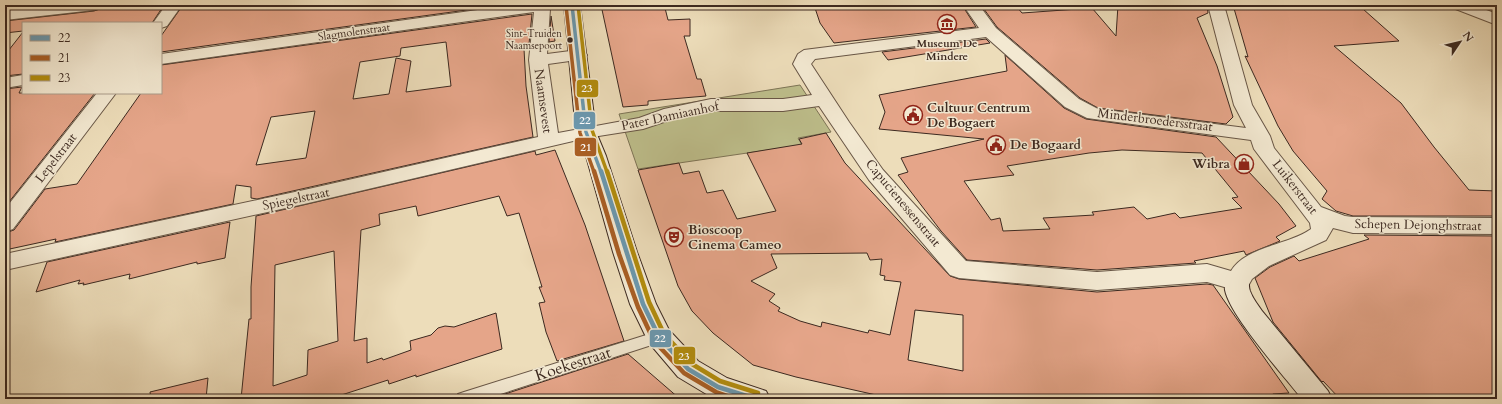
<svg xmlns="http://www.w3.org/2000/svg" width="1502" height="404" font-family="Cardo,serif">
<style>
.green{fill:#bebf8c;stroke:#7d7456}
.building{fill:#e5a589;stroke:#3c2920;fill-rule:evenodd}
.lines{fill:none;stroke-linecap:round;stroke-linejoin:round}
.lane-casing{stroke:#685646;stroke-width:2}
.street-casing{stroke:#685646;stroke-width:2}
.secondary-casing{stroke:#3c2920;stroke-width:2}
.lane{fill:#f3e9d2;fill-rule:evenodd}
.street{fill:#f3e9d2;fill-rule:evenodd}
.secondary{fill:#f3e9d2;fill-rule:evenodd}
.bus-1-far1-casing{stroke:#f3e9d2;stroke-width:6}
.bus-1-casing{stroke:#f3e9d2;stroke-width:8}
.bus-2-far1-casing{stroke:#f3e9d2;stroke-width:6}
.bus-2-casing{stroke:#f3e9d2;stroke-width:8}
.bus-3-far1-casing{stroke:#f3e9d2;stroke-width:6}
.bus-3-casing{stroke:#f3e9d2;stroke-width:8}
.bus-1-far1{stroke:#6b97ad;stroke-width:3.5}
.bus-1{stroke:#6b97ad;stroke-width:4.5}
.bus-2-far1{stroke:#a85e24;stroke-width:3.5}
.bus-2{stroke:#a85e24;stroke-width:4.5}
.bus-3-far1{stroke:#b18b0d;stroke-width:3.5}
.bus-3{stroke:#b18b0d;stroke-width:4.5}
.bus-dot{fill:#3c2920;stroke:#f3e9d2;stroke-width:1.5}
.labels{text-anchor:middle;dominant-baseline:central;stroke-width:3;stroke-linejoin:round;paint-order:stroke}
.far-bus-label{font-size:10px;fill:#3c2920;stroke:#f3e9d2;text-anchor:end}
.far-street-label{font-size:11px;fill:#3c2920;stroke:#f3e9d2}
.far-poi-label{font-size:11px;font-weight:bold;fill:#3c2920;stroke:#f3e9d2}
.street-label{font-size:13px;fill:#3c2920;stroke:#f3e9d2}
.poi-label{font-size:13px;font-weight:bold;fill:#3c2920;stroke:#f3e9d2;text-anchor:start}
.near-street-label{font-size:16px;fill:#3c2920;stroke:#f3e9d2}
.line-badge{stroke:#f3e9d2;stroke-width:1.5}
.badge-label{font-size:11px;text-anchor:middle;font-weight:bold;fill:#fff}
</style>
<rect width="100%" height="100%" fill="#edddba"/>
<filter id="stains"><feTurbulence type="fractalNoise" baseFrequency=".005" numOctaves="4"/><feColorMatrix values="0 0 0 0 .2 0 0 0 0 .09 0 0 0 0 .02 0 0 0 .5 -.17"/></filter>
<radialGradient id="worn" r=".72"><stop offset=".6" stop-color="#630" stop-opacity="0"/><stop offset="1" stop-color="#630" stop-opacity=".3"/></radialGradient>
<path class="green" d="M800 85 831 132 798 138 802 145 638 169 619 114Z"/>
<path class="building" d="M103 5H164L152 23H23V31L5 33V21L94 11 100 9Z
M183 5H503L161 52V36Z
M601 5H657L658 8H665L668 20 690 19V36H684L697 79H701L706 96 648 101V105L623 107Z
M814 5H962L976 27 834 43 820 23Z
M981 5H1002L1004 8 1017 7 1022 13 1092 8 1116 36 1118 5H1207L1208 13 1197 18 1217 66 1233 117 1226 124 1098 108 1080 98 997 27Z
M1233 5H1324L1363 9 1399 41 1334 46 1401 103 1434 147 1469 190 1497 191V216H1353L1336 211 1322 199 1327 191 1293 151 1278 126 1245 56 1248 57Z
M532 14 529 44H526V49H524L526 86 533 137 257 199 251 198V187L236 185 233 204 55 242 56 239 5 250V233L14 230 45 189 77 184 141 93H161V65ZM446 42 451 86 406 92 411 61 396 58 389 94 353 99 360 62 400 56 401 48ZM315 111 306 158 256 165 271 117Z
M551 16 555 41 549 42Z
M23 32V74L5 76V55Z
M986 39 990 43 888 60 882 52Z
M1005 55 1064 108 1086 119 1216 137 1279 204 1296 226 1276 237 1280 241 1246 255 1244 251 1194 261 1196 263 1097 270 967 260 941 231 898 175 908 172 901 158 984 139 879 129 885 112 879 95 1007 71ZM1122 150 1202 153 1238 197 1232 198 1242 208 1180 218 1175 213 1147 219 1134 207 1092 212 1094 215 1043 218 1050 229 1003 231 1000 218 991 220 964 181 1014 175 1007 166 1089 153Z
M22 87 19 93H95L5 207V89Z
M826 133 845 163 950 276 959 279 1097 292 1207 284 1213 285 1289 393 1273 394 1267 399H894L796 377 753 365 713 333 692 311 678 286 638 170 679 163 683 174 699 171 707 193 723 190 737 219 776 211 747 153 802 144 799 139ZM867 253 870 260 882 259 880 275 885 276 884 280 901 282 890 335 869 330 868 333 822 322 821 327 800 321 778 311 780 308 769 301 775 294 751 281 777 268 771 254ZM915 310 963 315V371L908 360Z
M555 150 585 225 624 341 557 361 546 332 539 303 545 302 539 287H542L519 213 507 216 499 196 418 216 416 206 379 214 380 225 361 230 354 341 367 338V363L382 358 383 360 411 350 410 341 431 335 438 328 445 326 454 327 496 313 502 349 416 377V375L389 384 388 380 329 399H241L249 319H251V287L256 216 535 151 536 155ZM334 251 338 341 308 350 307 375 273 386 275 265Z
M230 222 225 258 197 264V262L129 279 130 274 83 285 84 283 78 284 80 280 36 292 47 262Z
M1364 235 1497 236V399H1340L1323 381 1322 382 1273 322 1255 278 1270 267 1294 256 1299 261 1369 239Z
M628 354 680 399H502V395Z
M208 378 206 399H151L150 392Z"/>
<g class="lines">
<g class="lane-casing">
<path id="lane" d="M659 331 664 333 667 337 664 341 485 399H456L458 394 464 392Z"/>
</g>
<g class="street-casing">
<path id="street" d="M52 5H102L100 8 94 10 5 20V10Z
M166 5H182L167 26 161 28V23H153Z
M514 5H556L550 9 547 54 578 50 584 51 587 55 584 59 548 64 558 133 639 118 664 109 711 99H783L812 95 793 64 798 54 804 50 979 28 963 5H979L996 28 1079 99 1098 109 1246 128 1234 105 1208 5H1224L1252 105 1270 136 1274 148 1321 207 1345 216 1353 217 1497 218V234L1353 233 1333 228 1326 240 1269 266 1252 279 1247 288 1238 291 1207 282 1097 290 959 278 950 275 869 180 819 106 783 111H711L676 118 643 129 586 138 304 204 5 270V254L304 190 538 137 529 60 534 12 161 64V54ZM986 37 1065 107 1087 118 1251 140 1254 149 1310 223 1311 229C1289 245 1246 246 1231 271L1207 264 1097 272 966 261 883 170 849 122 811 64 815 59Z
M1451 5H1473L1497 14V25L1453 8Z
M23 75V85L5 88V78Z
M97 93H116L13 229 5 232V209Z"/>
</g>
<g class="secondary-casing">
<path id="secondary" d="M564 5H580L596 132 606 156 637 252 656 304 669 330 698 361 727 378 766 391 770 399H720L708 395 678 377 650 344 646 337 630 304 613 252 586 156 576 132Z
M1238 273 1247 276C1250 282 1248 285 1250 291 1253 299 1258 305 1262 311L1328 391 1332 399H1302C1284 376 1230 316 1225 290 1224 285 1227 280 1229 276Z"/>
</g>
<use href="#lane" class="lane"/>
<use href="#street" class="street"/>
<use href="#secondary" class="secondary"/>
<g class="bus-1-far1-casing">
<path id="bus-1-far1" d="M572 5 586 132 601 172"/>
</g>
<g class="bus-1-casing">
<path id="bus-1" d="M601 171 643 304 659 337 688 369 718 387 756 399"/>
</g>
<g class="bus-2-far1-casing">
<path id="bus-2-far1" d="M566 6 580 133 594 172"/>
</g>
<g class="bus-2-casing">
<path id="bus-2" d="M594 171 619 254 638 307 654 341 684 373 716 392 736 399"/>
</g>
<g class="bus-3-far1-casing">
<path id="bus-3-far1" d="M578 5 592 130 607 172"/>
</g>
<g class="bus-3-casing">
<path id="bus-3" d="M607 171 649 302 664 334 692 364 720 381 758 393"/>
</g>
<use href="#bus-1-far1" class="bus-1-far1"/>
<use href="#bus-1" class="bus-1"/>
<use href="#bus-2-far1" class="bus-2-far1"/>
<use href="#bus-2" class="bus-2"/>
<use href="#bus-3-far1" class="bus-3-far1"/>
<use href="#bus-3" class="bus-3"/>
</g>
<defs>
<g id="museum-ring" transform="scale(1)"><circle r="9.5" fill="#f3e9d2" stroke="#8f2418" stroke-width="1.5"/><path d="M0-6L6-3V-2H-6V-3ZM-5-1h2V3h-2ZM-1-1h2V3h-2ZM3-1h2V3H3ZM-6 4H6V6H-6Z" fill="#8f2418"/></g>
<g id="civic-ring" transform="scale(1)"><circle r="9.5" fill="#f3e9d2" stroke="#8f2418" stroke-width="1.5"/><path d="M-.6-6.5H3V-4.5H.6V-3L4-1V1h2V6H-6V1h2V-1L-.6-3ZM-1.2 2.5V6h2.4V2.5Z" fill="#8f2418"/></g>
<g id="shop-ring" transform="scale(1)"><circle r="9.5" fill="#f3e9d2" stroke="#8f2418" stroke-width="1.5"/><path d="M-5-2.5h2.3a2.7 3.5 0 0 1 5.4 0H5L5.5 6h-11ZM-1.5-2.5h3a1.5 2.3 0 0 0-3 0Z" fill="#8f2418"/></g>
<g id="theatre-ring" transform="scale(1)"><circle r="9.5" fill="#f3e9d2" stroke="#8f2418" stroke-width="1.5"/><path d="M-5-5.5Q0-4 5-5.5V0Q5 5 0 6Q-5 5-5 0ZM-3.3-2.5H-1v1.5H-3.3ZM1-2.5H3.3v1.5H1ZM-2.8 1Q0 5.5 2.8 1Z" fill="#8f2418"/></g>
</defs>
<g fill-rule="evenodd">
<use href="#museum-ring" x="947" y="24"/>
<use href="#civic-ring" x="913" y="115"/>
<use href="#civic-ring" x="996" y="145"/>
<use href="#shop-ring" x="1244" y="164"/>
<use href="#theatre-ring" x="674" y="237"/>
</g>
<circle class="bus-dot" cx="570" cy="40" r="3.5"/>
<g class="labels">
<g class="far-bus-label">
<text x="562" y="34">Sint-Truiden<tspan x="562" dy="12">Naamsepoort</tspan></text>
</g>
<g class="far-street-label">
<text transform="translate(354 32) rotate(-8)">Slagmolenstraat</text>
</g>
<g class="far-poi-label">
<text x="947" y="43">Museum De<tspan x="947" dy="13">Mindere</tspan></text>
</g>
<g class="street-label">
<text transform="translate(543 101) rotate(82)">Naamsevest</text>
<text transform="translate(670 116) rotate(-12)">Pater Damiaanhof</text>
<text transform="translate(1155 120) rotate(7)">Minderbroedersstraat</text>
<text transform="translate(56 158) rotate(-52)">Lepelstraat</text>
<text transform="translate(1295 187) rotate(52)">Luikerstraat</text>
<text transform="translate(296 199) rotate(-12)">Spiegelstraat</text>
<text transform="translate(903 203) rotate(50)">Capucienessenstraat</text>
<text transform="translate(1418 225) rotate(1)">Schepen Dejonghstraat</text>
</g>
<g class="poi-label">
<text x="927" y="108">Cultuur Centrum<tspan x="927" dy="15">De Bogaert</tspan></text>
<text x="1010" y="145">De Bogaard</text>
<text x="1230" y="164" text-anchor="end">Wibra</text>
<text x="688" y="230">Bioscoop<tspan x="688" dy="15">Cinema Cameo</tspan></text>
</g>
<g class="near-street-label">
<text transform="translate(573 364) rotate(-18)">Koekestraat</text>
</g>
</g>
<g class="line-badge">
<rect x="576" y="79" width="23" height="19" rx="4" fill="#b18b0d"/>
<rect x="573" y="111" width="23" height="19" rx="4" fill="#6b97ad"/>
<rect x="574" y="137" width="23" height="20" rx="4" fill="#a85e24"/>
<rect x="649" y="329" width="23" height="19" rx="4" fill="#6b97ad"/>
<rect x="673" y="346" width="23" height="19" rx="4" fill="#b18b0d"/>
</g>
<g class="badge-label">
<text x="587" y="92">23</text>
<text x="585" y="124">22</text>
<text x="586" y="151">21</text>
<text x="660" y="342">22</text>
<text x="684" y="360">23</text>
</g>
<rect width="1502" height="404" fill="none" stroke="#edddba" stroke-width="20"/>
<rect x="6" y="6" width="1490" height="392" fill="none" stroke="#3c2920" stroke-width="2"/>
<rect x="10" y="10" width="1482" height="384" fill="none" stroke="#3c2920"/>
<rect x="22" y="22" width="140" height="72" fill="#f3e9d2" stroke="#aa9c8b"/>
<rect x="30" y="35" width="20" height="6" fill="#6b97ad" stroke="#aa9c8b"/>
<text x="58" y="42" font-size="12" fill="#3c2920">22</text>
<rect x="30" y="55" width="20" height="6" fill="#a85e24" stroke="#aa9c8b"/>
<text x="58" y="62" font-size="12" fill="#3c2920">21</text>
<rect x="30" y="75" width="20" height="6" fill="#b18b0d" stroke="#aa9c8b"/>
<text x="58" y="82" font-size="12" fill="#3c2920">23</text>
<g transform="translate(1460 42) rotate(55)" stroke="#f3e9d2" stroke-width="3" paint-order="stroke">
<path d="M0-3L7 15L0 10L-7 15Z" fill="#3c2920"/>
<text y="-6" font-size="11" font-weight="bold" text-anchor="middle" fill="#3c2920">N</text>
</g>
<rect width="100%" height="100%" filter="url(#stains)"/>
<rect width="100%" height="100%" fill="url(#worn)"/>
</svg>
